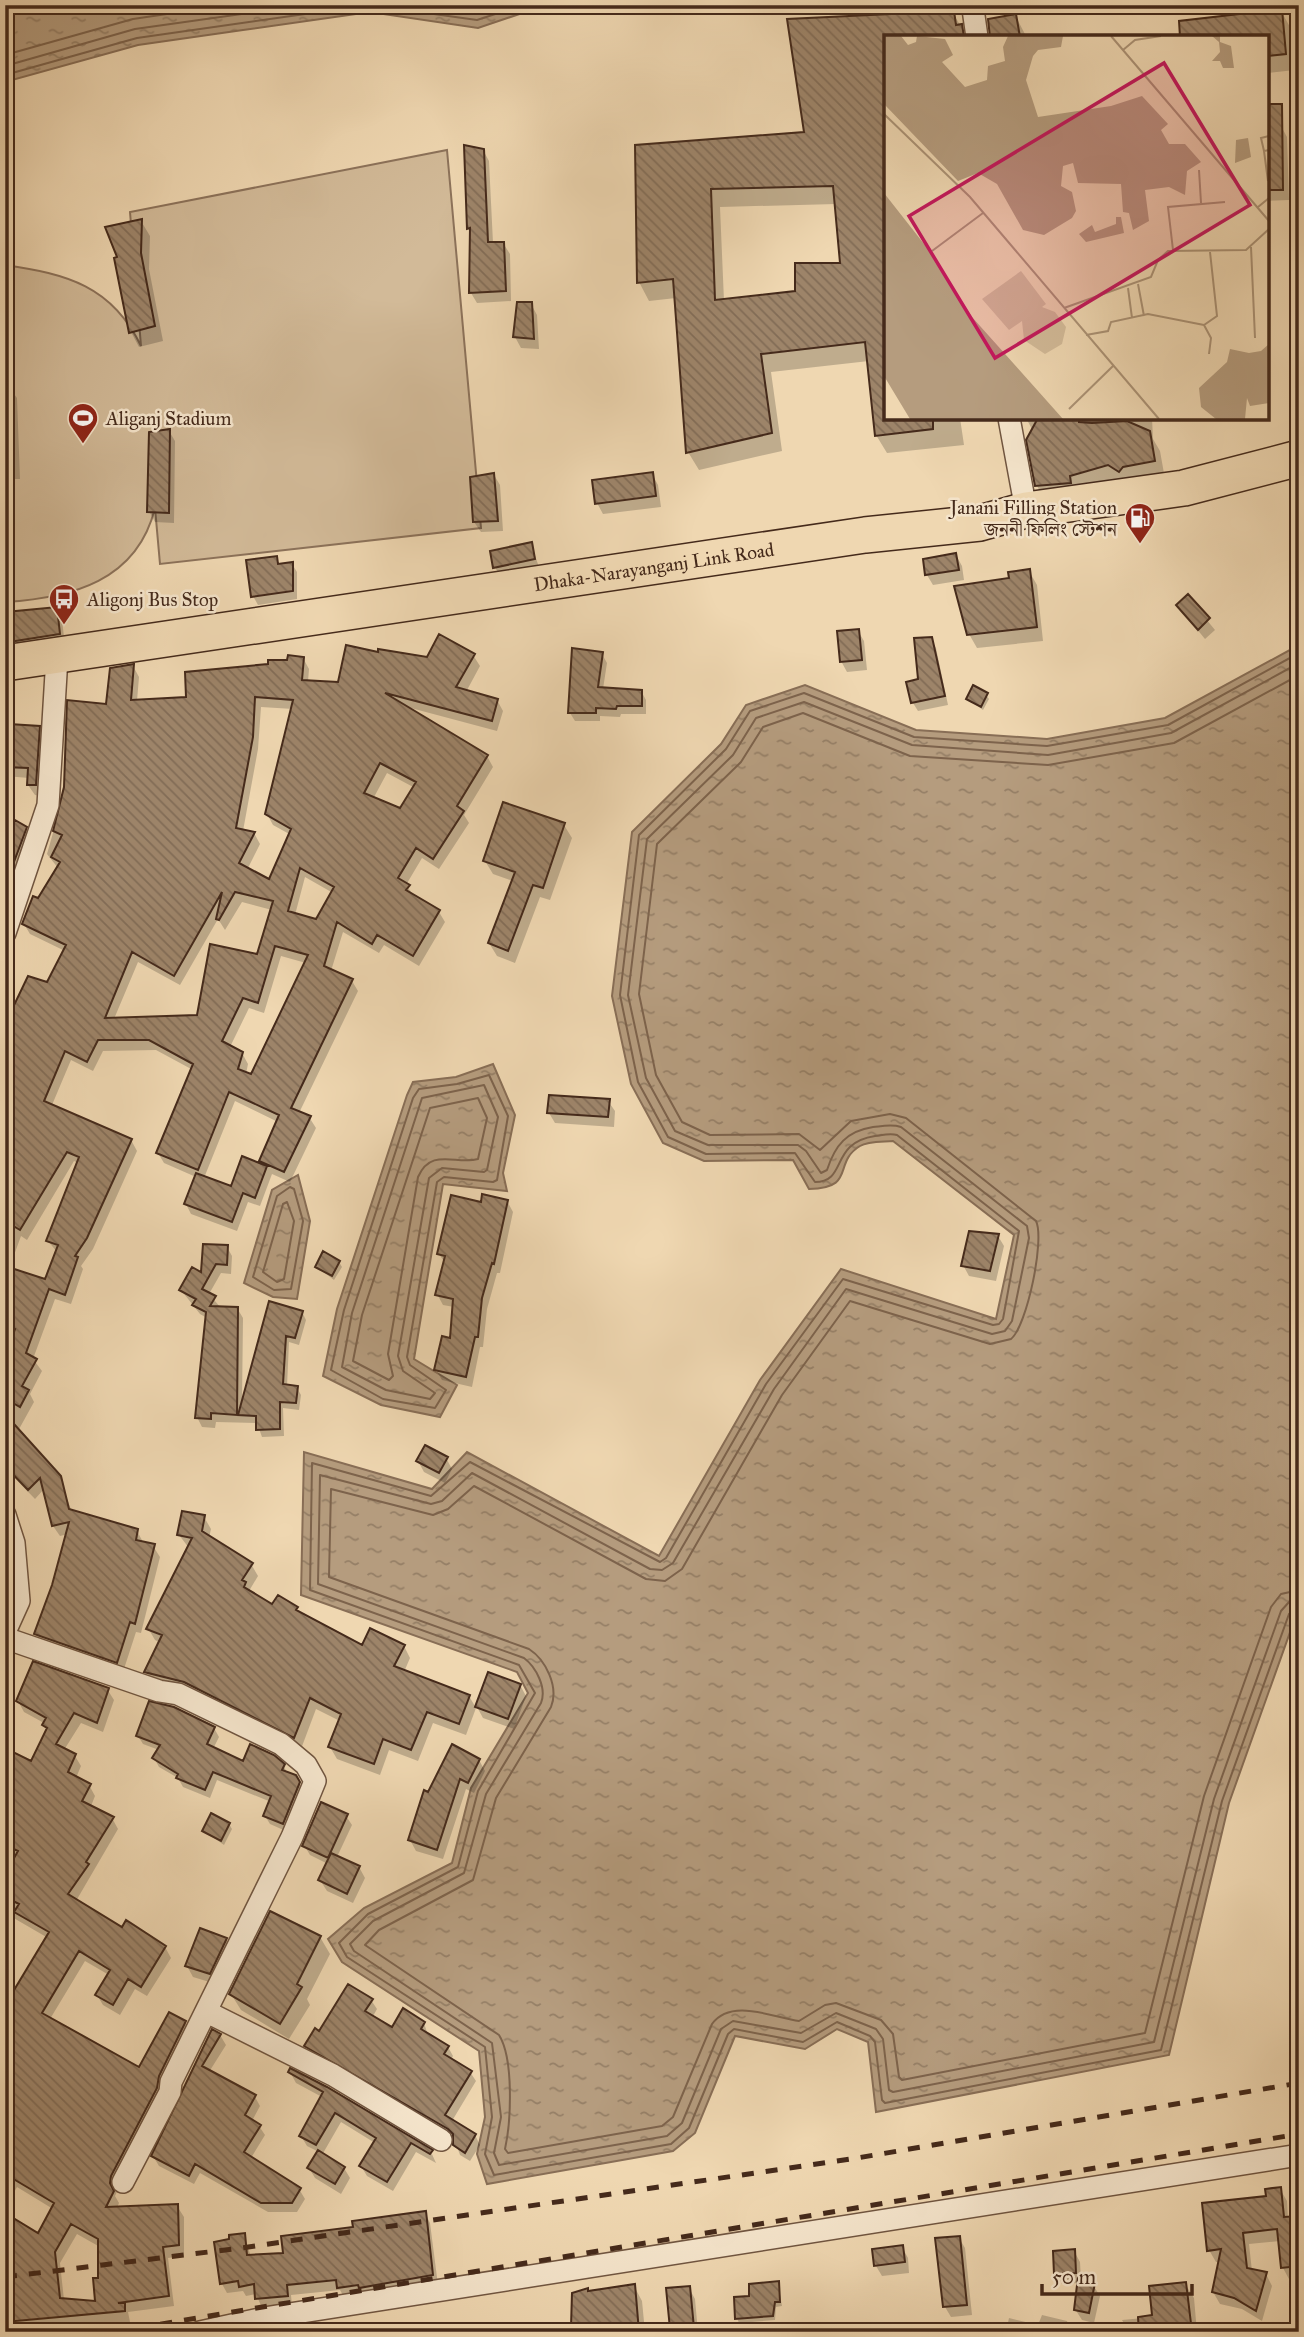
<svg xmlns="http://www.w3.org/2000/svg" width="1304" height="2337" font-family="'IM FELL Great Primer','Noto Serif Bengali',serif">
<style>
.park{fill:#d2ba98;stroke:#8c725a;stroke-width:2}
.water{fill:url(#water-ripples);stroke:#886e56;stroke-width:2}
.shadow{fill:#0003;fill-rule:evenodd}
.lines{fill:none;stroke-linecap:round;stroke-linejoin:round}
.shore{stroke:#7d634c;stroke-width:2}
.building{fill:url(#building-back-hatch);stroke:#452a1b;stroke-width:2;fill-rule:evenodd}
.minor-casing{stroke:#705540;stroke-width:24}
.trunk-casing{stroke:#452a1b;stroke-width:38}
.minor{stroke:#f5e5cc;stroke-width:21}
.trunk{stroke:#efd7b1;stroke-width:35}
.rail{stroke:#452a1b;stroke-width:5;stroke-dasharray:12 12;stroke-linecap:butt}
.labels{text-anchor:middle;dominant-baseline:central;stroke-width:5;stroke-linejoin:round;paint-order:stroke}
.poi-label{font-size:19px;fill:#452a1b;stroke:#f5e5cc;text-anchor:start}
.street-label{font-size:19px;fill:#452a1b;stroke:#f5e5cc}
.inset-river{fill:none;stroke:#b59c7e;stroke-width:3.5}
.inset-road{fill:none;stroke:#ab9275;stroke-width:2}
.view{fill:#c2185b;fill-opacity:0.15;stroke:#c2185b;stroke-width:3.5}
.inset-edge{fill:none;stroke:#452a1b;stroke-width:3.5}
</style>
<defs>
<pattern id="water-ripples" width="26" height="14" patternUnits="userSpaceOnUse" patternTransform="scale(1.75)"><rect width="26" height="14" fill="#b59c7e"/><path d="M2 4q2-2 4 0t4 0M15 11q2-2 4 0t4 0" fill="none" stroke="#957f66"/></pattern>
<pattern id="building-back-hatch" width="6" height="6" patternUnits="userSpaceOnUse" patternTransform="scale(1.75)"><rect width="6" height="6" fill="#9d8469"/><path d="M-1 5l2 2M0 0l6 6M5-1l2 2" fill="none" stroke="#826c56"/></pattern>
</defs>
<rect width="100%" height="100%" fill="#efd7b1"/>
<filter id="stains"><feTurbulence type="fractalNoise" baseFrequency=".00286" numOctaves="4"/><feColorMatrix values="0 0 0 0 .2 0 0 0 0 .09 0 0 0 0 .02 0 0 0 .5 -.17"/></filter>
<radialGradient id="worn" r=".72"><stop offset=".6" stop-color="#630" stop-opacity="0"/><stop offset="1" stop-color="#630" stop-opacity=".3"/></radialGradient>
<path class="park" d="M447 150 481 528 160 564 155 508C137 581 72 598 5 602V265C67 274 112 286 141 346L130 212Z"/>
<path class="water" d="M5 5H546L478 28 370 12 243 30 138 45 5 82Z
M1299 645V1607L1229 1803 1169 2055 876 2112 868 2042 837 2029 805 2049 735 2036 695 2133 673 2151 487 2184 477 2154 485 2117 479 2051 342 1962 328 1939 364 1908 452 1863 471 1788 528 1693 517 1672 301 1595 304 1452 432 1489 467 1452 659 1556 760 1380 841 1269 996 1319 1014 1235 893 1141C884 1142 868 1141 860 1146 832 1163 857 1188 809 1189L793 1160 704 1161 663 1143 631 1084 612 996 632 832 721 744 746 705 805 685 916 730 1047 739 1165 718Z
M493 1064 515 1115 503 1173 507 1191 443 1184 414 1359 457 1385 440 1417 381 1405 323 1376 337 1309 407 1095 413 1082 456 1077Z
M298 1175 310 1221 297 1299 273 1297 244 1283 272 1190Z"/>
<path class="shadow" d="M1281 11 1290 27 1295 70 1267 73V37Z
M953 13 967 37H886V418H960L964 445 887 453 876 435 869 361 771 372 782 451 699 470 688 452 676 298 649 301 639 282 636 146 806 133 789 20ZM836 204 842 265 797 293 724 301 720 207Z
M1015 15 1026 36 1040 37H991Z
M1281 126 1287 137 1289 200 1267 201V127Z
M483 150 489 161 493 243H503L510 254 511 301 477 303 471 293V233L468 228Z
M141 221 150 236 149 269 163 341 139 347 131 332Z
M531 304 537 315 539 349 521 348 515 337Z
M5 382 17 398 20 479H5Z
M1026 418H1152L1153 439 1160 451 1165 479 1047 504 1037 486 1033 431Z
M169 431 175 441 174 523 155 522 149 511Z
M652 474 658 485 661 507 603 514 597 503Z
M494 475 500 485 503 531 481 532 474 522Z
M531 544 540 570 501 578 495 567Z
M956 555 962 566 964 580 933 585 927 575Z
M276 558 280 566 292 564 297 572V599L258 605 253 596Z
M1029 571 1037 585 1043 641 977 648 969 634 1010 580Z
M1188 597 1215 630 1205 639 1178 606Z
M56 609 62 620 65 645 17 652 11 642Z
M858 631 864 641 867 670 847 672 841 661Z
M931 639 936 648 948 705 918 711 913 703Z
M379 654 428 659 473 655 480 666 466 692 497 700 503 711 497 731 407 707 487 756 493 767 464 815 469 823 439 869 422 858 406 885 415 897 439 912 445 922 419 966 384 945 379 953 343 932 331 971 352 981 358 991 299 1113 309 1117 316 1128 290 1182 272 1174 260 1206 248 1202 237 1231 191 1214 186 1204 196 1177 164 1163 158 1153 193 1070 156 1050 103 1051 93 1071 71 1060 52 1105 131 1140 137 1151 93 1249 81 1266 83 1269 71 1304 55 1299 33 1359 42 1371 30 1394 34 1402 18 1431 59 1477 72 1512 137 1531 143 1542 153 1546 160 1557 141 1633 136 1632 123 1672 42 1645 36 1634 68 1534 60 1536 53 1526 44 1489 35 1499 5 1468V1362L15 1336 5 1333V1020L9 1021 48 984 65 951 30 934 24 924 58 868 47 854 66 787 108 706 133 666 139 677 137 701 188 699 303 658 309 669 308 682 339 684ZM261 707 293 709 267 814 273 825 291 835 270 882 247 870 260 844 254 833 243 831 258 749ZM387 773 415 788 401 810 373 799ZM305 877 333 893 317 921 295 915ZM242 902 272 910 258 956 198 1017 114 1019 138 962 180 985 218 919 225 930ZM281 956 306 963 252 1076 246 1074 248 1064 242 1053 230 1047 249 1008 264 1013ZM235 1101 278 1122 261 1161 264 1167 232 1188 204 1178ZM74 1161 78 1163 48 1241 57 1252 46 1281 9 1269 21 1236 27 1240Z
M602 654 607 663 603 689 641 691 646 700V714H621L620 717 600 716V721H575L570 713Z
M986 695 989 699 983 710 968 699Z
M39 727 45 738 41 796 35 795 28 785 29 778 5 776V732Z
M564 825 572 838 550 900 540 897 515 963 497 956 489 943 513 881 493 874 485 861Z
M26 828 32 839 5 918V830L10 832Z
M608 1101 615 1111 614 1127 555 1123 549 1113Z
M507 1201 513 1212 500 1273H497L487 1309 483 1347H480L472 1387 442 1380 436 1370 451 1340 454 1307 443 1305 437 1294 445 1263 439 1254 482 1204Z
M998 1236 1004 1246 996 1281 969 1276 963 1265Z
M227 1247 232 1256 231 1274 221 1273 209 1294 221 1308H237L243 1318 242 1401 270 1304 302 1312 306 1320 299 1345 289 1342 287 1387 297 1388 301 1395 299 1410 283 1408 284 1436 262 1437 257 1423 216 1422 215 1428 202 1427 197 1417 207 1318 200 1314 181 1290 203 1275Z
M339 1262 342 1267 334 1280 317 1267Z
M446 1458 452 1469 445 1483 424 1472 418 1461Z
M204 1517 211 1529 209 1538 251 1564 258 1576 249 1591 273 1606 296 1608 300 1614 363 1647 404 1646 410 1658 404 1672 469 1696 476 1708 466 1735 433 1723 418 1761 389 1750 380 1775 337 1759 330 1747 340 1721 316 1709 301 1749 153 1684 146 1672 161 1643 155 1640 148 1628 189 1548 179 1535Z
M520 1685 526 1696 514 1729 483 1718 477 1707Z
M107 1689 114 1700 103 1732 81 1723 64 1750 75 1756 81 1766 76 1778 89 1785 95 1796 91 1806 112 1818 118 1829 76 1901 123 1929 165 1947 171 1958 147 1996 135 1989 120 2015 103 2005 97 1995 109 1975 85 1961 50 2019 139 2069 185 2022 191 2033 115 2196 119 2203 117 2208 177 2206 184 2217V2256L168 2258 174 2306 128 2312 130 2322 5 2332V2215L38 2235 53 2209 17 2187 5 2209V1993L12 1997 48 1938 5 1913V1750L32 1763 47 1731 44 1723 24 1712 18 1701ZM77 2234 100 2247 97 2303 64 2300 60 2263Z
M214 1728 219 1737 213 1749 244 1763 283 1765 288 1774 295 1776 304 1792 288 1832 270 1824 265 1816 271 1802 217 1780 210 1798 183 1787 178 1778 159 1767 154 1758 159 1750 143 1744 138 1736Z
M479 1760 485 1771 474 1793 466 1789 443 1859 416 1851 410 1840 429 1794Z
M346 1816 352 1825 337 1857 359 1867 365 1878 353 1903 327 1891 320 1880 328 1864 310 1855 304 1845Z
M229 1824 232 1829 224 1845 204 1831Z
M320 1937 330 1954 307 1999 310 2005 289 2039 241 2010 231 1994Z
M226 1940 232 1950 216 1984 193 1977 187 1966Z
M371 2000 377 2009 372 2018 392 2030 424 2023 428 2035 448 2047 453 2056 451 2060 470 2072 476 2081 452 2121 475 2135 480 2145 470 2161 460 2155 454 2138 311 2055 306 2046Z
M213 2031 220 2035 226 2045 209 2072 255 2097 260 2106 252 2121 259 2126 265 2135 251 2158 299 2189 305 2199 297 2212H268L200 2173 194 2184 159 2166 153 2156Z
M290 2072 431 2152 436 2163 416 2152 393 2191 367 2176 361 2166 375 2143 341 2122 322 2155 344 2168 350 2178 341 2194 315 2178 309 2168 319 2152 307 2146 301 2136 322 2097 296 2083Z
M1280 2189 1287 2201 1288 2219 1299 2217V2278L1289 2279 1283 2268 1280 2241 1249 2244 1252 2271 1266 2274 1272 2286 1262 2321 1242 2309 1220 2304 1213 2292 1220 2262H1216L1209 2250Z
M425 2213 430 2223 438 2285 344 2297 340 2290 291 2295 292 2306 262 2308 256 2294 246 2296 243 2291 227 2293 222 2284 244 2235 251 2257 285 2254 354 2229Z
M959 2238 965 2248 972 2315 951 2317 945 2307Z
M902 2247 908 2258 909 2273 882 2276 876 2266Z
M1074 2251 1080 2262 1081 2280 1093 2285 1100 2296 1094 2323 1082 2320 1075 2309 1079 2283 1062 2284 1056 2274Z
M778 2283 782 2306 776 2307 775 2320 739 2323 737 2318 751 2297Z
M1185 2284 1194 2298 1197 2332H1129L1122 2320 1154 2317Z
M1299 2284V2332H1290L1297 2307Z
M634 2286 642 2301 645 2332H575L574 2294Z
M689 2288 695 2299 698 2332H674L672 2329Z
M1042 2315 1067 2321 1071 2332H1006L1009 2318 1038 2325Z
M1251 2322 1270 2327 1273 2332H1249Z
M467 2329 469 2332H446Z"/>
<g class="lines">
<path class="shore" d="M5 55 133 19 228 5
M5 66 135 29 305 5
M5 75 137 38 369 5 477 20 523 5
M1299 653 1168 725 1047 746 914 737 804 693 750 711 726 749 639 835 620 995 638 1082 668 1137 706 1154 795 1153 815 1182C848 1182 829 1143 875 1136 883 1135 890 1133 897 1135L1019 1231 1003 1319 999 1324 993 1325 843 1279 766 1384 666 1558 660 1562 470 1462 431 1496 312 1463 310 1590 519 1665 535 1693 478 1791 458 1867 368 1914 339 1943 347 1957 485 2047 492 2117 485 2154 494 2175 671 2144 689 2128 728 2034 734 2029 803 2042 837 2022 870 2036 875 2042 882 2100 885 2103 1161 2050 1222 1801 1289 1614 1299 1609
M1299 663 1171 733 1048 755 912 745 804 702 756 718 733 755 647 839 628 995 646 1078 675 1131 708 1145H798L806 1151 821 1173 827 1170C835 1145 847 1131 873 1127 883 1126 892 1124 901 1127L1027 1226 1029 1238 1012 1321 1005 1331 992 1334 846 1289 774 1389 673 1563 662 1570 650 1569 472 1473 442 1501 431 1504 320 1475 318 1584 524 1658C536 1667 547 1688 541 1703L486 1794 464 1873 373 1921 350 1944 354 1951 492 2043 501 2117 494 2153 499 2165 667 2136 682 2123 721 2029 733 2021 801 2033 836 2013 876 2029 883 2039 889 2090 893 2092 1154 2042 1214 1799 1281 1611 1289 1602 1299 1600
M1299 675 1174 743 1048 765 910 756 803 713 763 727 741 762 657 844 639 994 656 1075 682 1122 710 1135 799 1134 820 1150 851 1121 890 1114 906 1118 1036 1221C1045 1239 1027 1326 1011 1339L990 1344 850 1301 782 1395 682 1569 665 1581 646 1579 474 1486 448 1509 433 1515 331 1489 329 1577 529 1649C546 1660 559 1687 551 1707L496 1798 473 1880 379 1930 365 1945 499 2035C514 2059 511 2122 505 2149L508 2153 662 2126 673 2117 712 2024C731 1998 772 2017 799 2021L825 2005 836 2003 881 2020 893 2034 899 2077 902 2080 1145 2033 1204 1796 1271 1607 1281 1594 1299 1590
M489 1075 508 1116 497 1180 493 1182 444 1177 437 1182 407 1357 410 1365 446 1390 435 1408 383 1399 331 1370 344 1310 413 1098 419 1089 457 1084Z
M484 1085 498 1117 487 1170 484 1172 442 1168 429 1178 398 1356 403 1371 435 1393 430 1399 386 1390 342 1367 352 1313 422 1098Z
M478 1098 487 1118 478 1159C456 1165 431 1147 418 1177L388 1354 393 1376 389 1380 353 1361 362 1315 430 1108Z
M290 1187 294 1189 303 1221 291 1289 274 1290 253 1277 277 1196Z
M287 1202 294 1221 284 1279 277 1282 263 1272 283 1204Z"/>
</g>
<path class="building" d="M1282 9 1286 54 1267 56V37H1180L1179 21Z
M954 11 956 25 962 24 964 37H886V418H933V429L875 436 865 342 761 354 772 433 686 453 673 279 637 283 635 145 804 132 787 19ZM833 186 840 263H795V291L715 300 711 189Z
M1016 14 1020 37H990L988 19Z
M1267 104H1282L1283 190H1267Z
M464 145 484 149 488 242H504L506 291 469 293 470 228 467 229Z
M142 219 141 253 155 326 129 333 114 258 117 257 105 227Z
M517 302H532L534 339 513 337Z
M1038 418H1079V422L1092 423 1127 421 1150 431 1155 461 1123 467 1119 472 1108 465 1070 476 1071 483 1035 486 1026 440Z
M170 429 169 513 147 512 149 432Z
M653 472 656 496 595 504 592 480Z
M494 473 498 521 473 522 470 477Z
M532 542 535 559 493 568 490 551Z
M956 553 959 570 925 575 923 559Z
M277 556 278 564 293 562V591L251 597 246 560Z
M1030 569 1037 627 967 635 954 586 1009 578 1008 572Z
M1188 594 1210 618 1198 630 1176 605Z
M57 607 60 634 9 642 6 612Z
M859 629 862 660 840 662 837 631Z
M439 634 475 654 456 687 498 699 492 721 385 693 488 755 457 806 464 811 433 859 416 848 398 878 410 885 406 890 440 910 413 956 377 935 372 944 337 922 324 966 353 979 291 1108 311 1116 284 1172 259 1161 279 1115 229 1092 198 1170 156 1153 193 1064 149 1040H98L87 1062 65 1051 44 1101 132 1139 87 1238 75 1256 78 1257 65 1295 49 1289 26 1353 37 1359 22 1386 29 1390 20 1407 13 1403 5 1417V1357L15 1329 5 1325V1266L45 1279 58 1245 46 1241 79 1157 67 1152 20 1230 5 1221V1024L28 976 47 982 66 945 22 924 33 896 38 898 60 862 51 857 62 835 53 831 64 787 67 700 106 704 110 668 134 664 131 700 186 697 185 672 268 664V660H287L288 655 304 657 302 680 338 682 346 645 378 652V649L427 657ZM255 697 293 700 265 814 291 829 269 879 239 863 255 832 236 828 253 737ZM380 763 416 782 400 808 364 793ZM300 868 334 887 316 919 288 911ZM222 892 216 919 219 920 235 892 273 901 257 954 210 944 197 1015 105 1018 132 952 174 976ZM275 946 308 955 251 1074 238 1069 243 1052 222 1041 243 998 258 1003Z
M932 637 945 696 911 703 906 682 918 679 914 638Z
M572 648 603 652 598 687 642 690V706H617L616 709 596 708V713H568Z
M973 685 988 693 981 707 966 699Z
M9 724 40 726 36 785H27L28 768 5 767Z
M503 802 565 823 543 888 533 885 508 951 488 943 515 872 483 861Z
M15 820 27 827 5 886V837Z
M549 1095 610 1099 608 1117 547 1113Z
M242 1156 267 1166 255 1198 243 1193 232 1222 184 1204 196 1173 231 1186Z
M482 1194 508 1200 494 1264 492 1263 482 1298 478 1337H475L466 1377 434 1370 442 1336 450 1338 453 1299 435 1295 445 1256 437 1254 451 1195 481 1202Z
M969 1231 999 1234 990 1271 961 1266Z
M203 1244 228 1245 227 1265 216 1264 202 1289 216 1296 210 1306 238 1307 237 1415 211 1413V1419L195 1418 206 1312 192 1305 196 1299 179 1290 192 1267 201 1272Z
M323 1251 340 1261 332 1276 315 1267Z
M269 1301 303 1311 295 1338 286 1336 283 1384 298 1386 296 1403 280 1402V1429L256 1430V1416L238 1415Z
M14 1424 61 1476 69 1509 138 1529 136 1540 155 1544 135 1624 130 1622 117 1663 34 1634 52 1585 69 1522 52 1526 40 1478 28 1490 5 1466V1437Z
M425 1445 448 1457 439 1473 416 1461Z
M182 1511 205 1515 202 1531 253 1563 242 1580 246 1582 244 1587 272 1604 278 1595 298 1607 296 1610 362 1645 370 1628 405 1645 394 1666 470 1695 459 1724 427 1712 411 1750 383 1739 374 1764 328 1747 341 1714 310 1698 294 1738 184 1682 144 1672 162 1635 146 1629 192 1538 177 1535Z
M33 1661 109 1688 97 1723 74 1713 56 1744 76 1754 68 1772 91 1784 82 1801 114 1817 86 1862 89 1864 68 1894 122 1927 126 1920 166 1946 141 1987 128 1979 113 2005 95 1995 110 1970 79 1951 42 2013 139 2067 169 2012 186 2021 159 2076 157 2088 111 2176 110 2183 114 2191 106 2207 178 2204 179 2245 163 2247 169 2296 118 2303H125V2311L5 2322V2213L38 2233 54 2203 5 2174V1991L11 1995 49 1932 14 1912 19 1904 5 1897V1874L18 1851 5 1845V1748L31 1761 47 1728 42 1725 46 1718 16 1701ZM71 2224 98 2239V2278H93L95 2301 60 2298 55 2252Z
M488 1672 521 1684 508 1719 475 1707Z
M149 1701 174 1707 215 1727 207 1744 243 1761 250 1744 274 1755 285 1764 282 1770 296 1775 300 1782 283 1824 263 1816 271 1796 213 1772 205 1790 176 1778 178 1774 152 1758 160 1745 136 1736Z
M452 1744 480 1759 468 1783 460 1779 437 1850 408 1840 424 1790 428 1792Z
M321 1802 348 1814 328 1858 302 1846Z
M211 1813 230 1823 221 1841 202 1831Z
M331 1853 360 1866 347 1894 318 1880Z
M270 1911 321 1936 297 1984 302 1987 280 2024 229 1994Z
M200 1928 227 1938 210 1974 185 1966Z
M348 1984 373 1999 365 2011 392 2027 403 2008 425 2022 421 2029 449 2046 444 2054 472 2071 445 2115 476 2134 465 2153 453 2145V2134L448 2129 304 2046 315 2028 319 2031Z
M212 2029 221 2034 202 2066 256 2095 245 2115 261 2125 244 2152 301 2188 292 2203H261L195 2164 189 2176 151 2156Z
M290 2068 327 2087 433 2150 430 2154 411 2143 387 2182 359 2166 376 2138 335 2113 316 2145 299 2136 323 2092 288 2072Z
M318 2150 345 2167 335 2184 307 2168Z
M1281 2187 1284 2217 1299 2216V2266L1281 2268 1277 2229 1243 2233 1247 2268 1267 2272 1256 2311 1234 2298 1212 2292 1221 2249 1207 2251 1202 2203 1266 2196 1265 2189Z
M426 2211 433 2275 359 2288 358 2285 337 2288 336 2280 287 2285 288 2296 255 2299 254 2284 239 2287 238 2281 220 2284 214 2242 229 2239V2235L245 2233 247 2255 283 2253 281 2236 353 2227 352 2221Z
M960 2236 967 2305 943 2307 935 2238Z
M903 2245 905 2262 874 2266 872 2249Z
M1075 2249 1076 2273 1054 2274 1053 2251Z
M1078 2277 1095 2283 1089 2313 1074 2310Z
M779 2281 780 2302H775L773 2316 735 2319 734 2297 749 2296V2284Z
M1186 2282 1192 2332H1139L1138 2317 1152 2315 1149 2286Z
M635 2284 639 2332H593V2324L571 2327 572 2293 588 2288V2291Z
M690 2286 694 2328 670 2329 666 2288Z"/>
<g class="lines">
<g class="minor-casing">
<path id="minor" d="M973 9 977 37
M1009 418 1026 510
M5 933 48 805 57 657
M5 1515 14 1543 19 1601 5 1632
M5 1638 159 1691 178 1694 281 1744 306 1765 315 1781 292 1837 171 2082 170 2092 123 2182
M207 2012 333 2075 441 2140
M200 2332 264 2318 1299 2155"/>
</g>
<g class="trunk-casing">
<g id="trunk">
<path id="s1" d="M5 663 865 535 980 523 1026 510 1184 488 1299 458"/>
</g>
</g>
<use href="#minor" class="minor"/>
<use href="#trunk" class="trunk"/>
<path class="rail" d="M5 2277 241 2248 851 2159 1299 2083
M113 2332 1299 2134"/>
</g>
<defs>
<g id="stadium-pin" transform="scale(1.575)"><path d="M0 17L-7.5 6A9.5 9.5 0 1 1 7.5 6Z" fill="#8f2418" stroke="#f5e5cc"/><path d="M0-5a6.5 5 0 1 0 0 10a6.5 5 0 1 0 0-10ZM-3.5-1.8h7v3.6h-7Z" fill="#fff"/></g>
<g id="fuel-pin" transform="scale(1.575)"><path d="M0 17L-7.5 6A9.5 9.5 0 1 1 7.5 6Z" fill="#8f2418" stroke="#f5e5cc"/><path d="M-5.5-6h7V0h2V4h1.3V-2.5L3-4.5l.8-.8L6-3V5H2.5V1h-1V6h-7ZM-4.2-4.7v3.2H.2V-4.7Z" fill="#fff"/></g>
<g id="bus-pin" transform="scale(1.575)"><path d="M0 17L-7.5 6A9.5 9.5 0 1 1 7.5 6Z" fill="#8f2418" stroke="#f5e5cc"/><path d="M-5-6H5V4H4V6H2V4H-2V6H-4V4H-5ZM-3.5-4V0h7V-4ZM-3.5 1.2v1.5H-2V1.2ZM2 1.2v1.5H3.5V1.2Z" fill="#fff"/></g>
</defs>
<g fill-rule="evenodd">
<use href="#stadium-pin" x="83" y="418"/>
<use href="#fuel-pin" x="1140" y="518"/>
<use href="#bus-pin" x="64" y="599"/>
</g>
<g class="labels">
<g class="poi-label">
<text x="106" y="418">Aliganj Stadium</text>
<text x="1117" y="507" text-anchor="end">Janani Filling Station<tspan x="1117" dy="22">জননী ফিলিং স্টেশন</tspan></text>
<text x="87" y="599">Aligonj Bus Stop</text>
</g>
<g class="street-label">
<text stroke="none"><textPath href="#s1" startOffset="656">Dhaka-Narayanganj Link Road</textPath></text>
</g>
</g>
<g transform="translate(884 35)">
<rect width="385" height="385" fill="#efd7b1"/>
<path d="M137 236 162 269 158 272 171 277 182 292 178 309 161 319 140 305 138 286 125 295 98 264Z" fill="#d2ba98"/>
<path d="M0 1H17L24 10 32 7 33 1 61 4 69 20 58 27 81 52 103 45 104 31 121 26 119 12 124 1H179L177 12 154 15 149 21 142 45 154 82 227 71 258 61 284 89 277 95 285 109H301L317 127 303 136 301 160 285 152 261 155 265 186 249 195 245 178 239 177 237 149 194 148 189 128 179 131 177 151 188 157 192 176 188 183 160 200 139 195 113 149 94 138 74 146 0 69ZM328 1H336V7L347 11 350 33H339L336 26H328L336 17 335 7ZM364 103 367 122 351 128 352 105ZM0 158 44 214 88 282 179 384H26L0 341ZM232 182H237L240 198 202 207 195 199 208 190 211 197 232 189ZM385 309V368L366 371 363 363 361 384H332L317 372 315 353 343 327 346 314 365 318 377 316Z" fill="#b59c7e"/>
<path class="inset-river" d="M0 250 106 384"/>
<path class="inset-road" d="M227 1 385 186M239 15 251 5 277 1M0 79 86 162 275 384M380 116 377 103 385 101M315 135 317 168M384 146 380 116 385 115M374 172 385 163V145M367 212 371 303M289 215 284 172 341 167M48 216 99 178M254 249 260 281M244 253 248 283M180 273 267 242 274 225 284 216 362 215 385 194M202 300 224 296 227 287 264 279 320 290M325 319 327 303 320 290 333 281 326 217M185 374 229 331"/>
<path class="view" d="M280 28 366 170 111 323 25 181Z"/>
<rect width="385" height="385" class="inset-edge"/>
</g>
<rect width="1304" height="2337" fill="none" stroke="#efd7b1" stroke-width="28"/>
<rect x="7" y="7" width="1290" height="2323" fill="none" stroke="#452a1b" stroke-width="3.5"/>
<rect x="14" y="14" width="1276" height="2309" fill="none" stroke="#452a1b" stroke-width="2"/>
<path d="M1042 2284v10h150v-10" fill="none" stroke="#452a1b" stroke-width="3.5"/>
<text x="1052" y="2284" font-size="21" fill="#452a1b" stroke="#f5e5cc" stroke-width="5" paint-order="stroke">50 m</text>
<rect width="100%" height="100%" filter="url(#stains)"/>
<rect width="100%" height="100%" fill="url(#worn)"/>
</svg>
